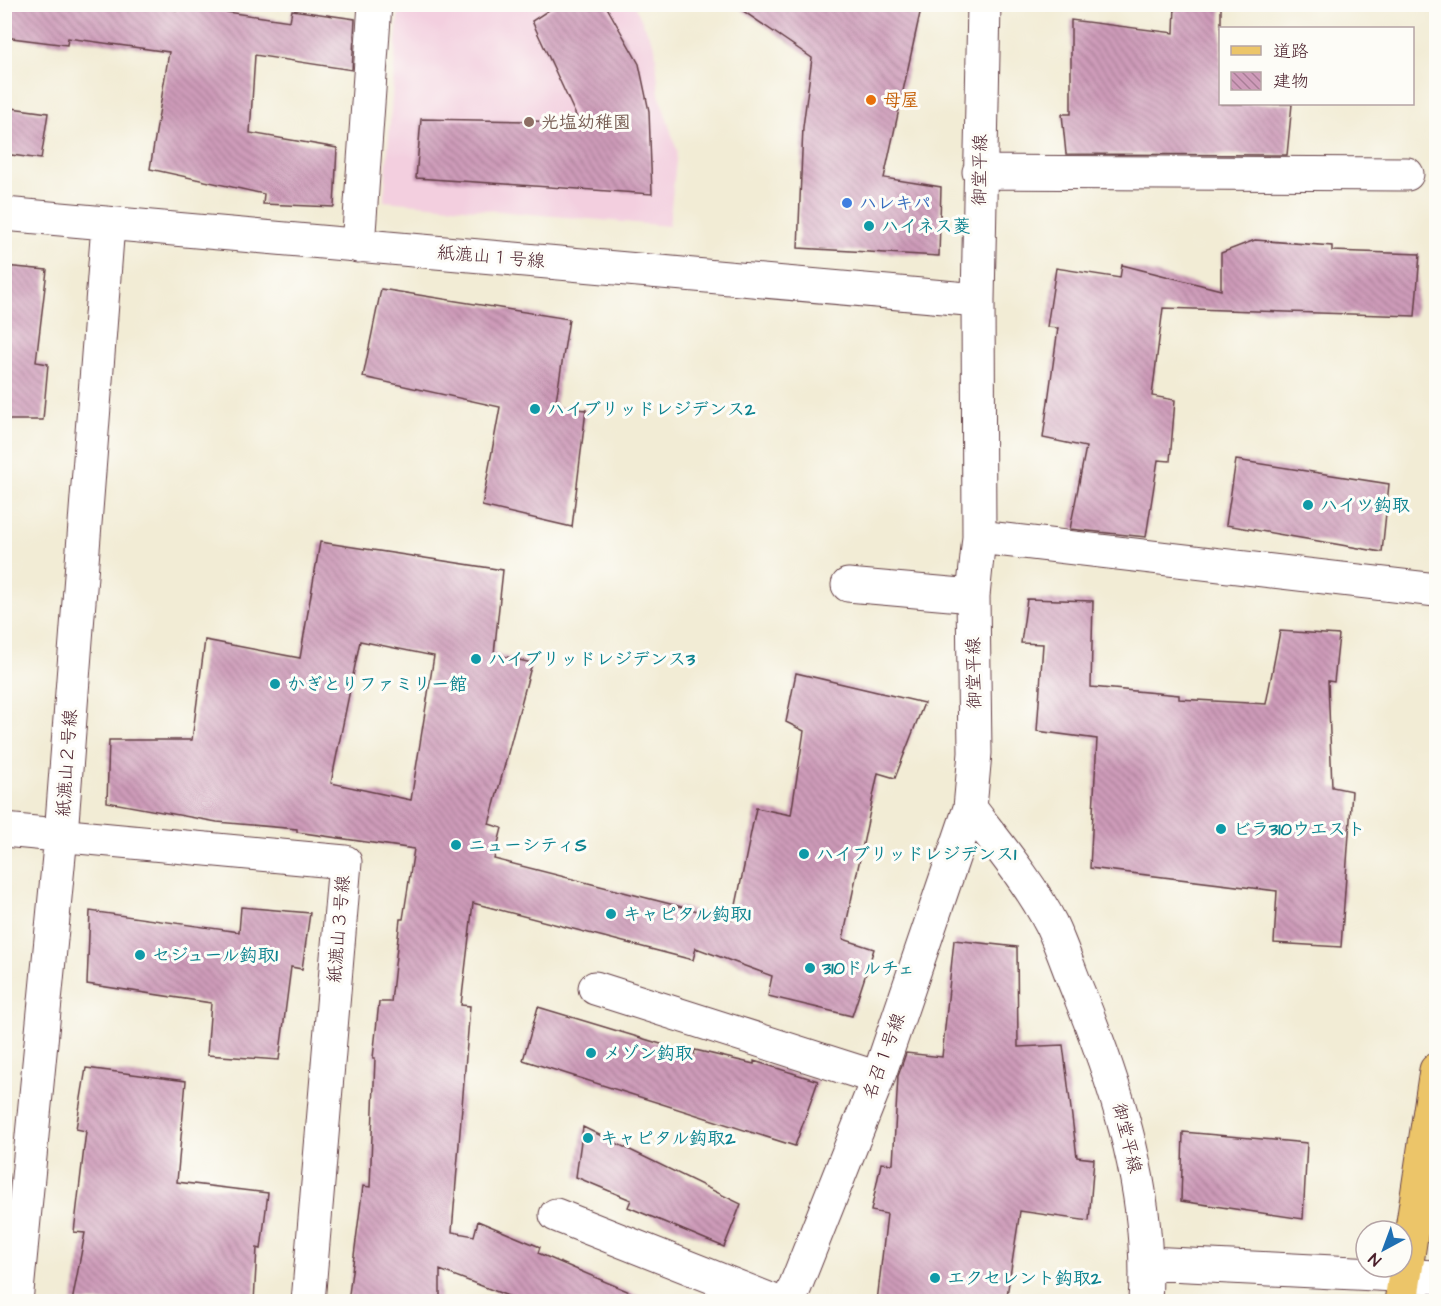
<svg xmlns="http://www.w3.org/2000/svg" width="1441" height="1306" font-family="'Architects Daughter','Klee One',sans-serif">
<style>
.built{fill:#f3cfdf}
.building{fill:url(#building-back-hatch);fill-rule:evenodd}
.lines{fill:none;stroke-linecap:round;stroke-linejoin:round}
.minor-casing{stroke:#633e44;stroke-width:35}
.major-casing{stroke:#633e44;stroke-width:35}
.minor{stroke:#fff;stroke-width:33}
.major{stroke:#ecc569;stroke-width:33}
.food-dot{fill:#e8710a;stroke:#fdfcf7;stroke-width:2}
.education-dot{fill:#8d6e63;stroke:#fdfcf7;stroke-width:2}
.shop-dot{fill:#3f7fe0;stroke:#fdfcf7;stroke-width:2}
.culture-dot{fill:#0f9aa8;stroke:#fdfcf7;stroke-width:2}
.labels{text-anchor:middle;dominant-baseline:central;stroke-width:6;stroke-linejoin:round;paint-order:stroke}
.food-label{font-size:18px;font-weight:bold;fill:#c56008;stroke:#fdfcf7;text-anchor:start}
.education-label{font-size:18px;font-weight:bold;fill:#785e54;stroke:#fdfcf7;text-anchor:start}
.street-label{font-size:18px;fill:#4a1f2b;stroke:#fdfcf7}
.shop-label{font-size:18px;font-weight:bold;fill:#366cbe;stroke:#fdfcf7;text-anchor:start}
.culture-label{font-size:18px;font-weight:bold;fill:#0d838f;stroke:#fdfcf7;text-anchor:start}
</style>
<defs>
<pattern id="building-back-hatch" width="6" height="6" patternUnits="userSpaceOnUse" patternTransform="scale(1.5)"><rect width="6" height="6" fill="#ce9bb9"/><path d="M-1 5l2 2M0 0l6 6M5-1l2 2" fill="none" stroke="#a97e97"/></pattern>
</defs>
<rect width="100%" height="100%" fill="#fdfcf7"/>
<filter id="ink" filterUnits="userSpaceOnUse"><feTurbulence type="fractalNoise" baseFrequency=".0167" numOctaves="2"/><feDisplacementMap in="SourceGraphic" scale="12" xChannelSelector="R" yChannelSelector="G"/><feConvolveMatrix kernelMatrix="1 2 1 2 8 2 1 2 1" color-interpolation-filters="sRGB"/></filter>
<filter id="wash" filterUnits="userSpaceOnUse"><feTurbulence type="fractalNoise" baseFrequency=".008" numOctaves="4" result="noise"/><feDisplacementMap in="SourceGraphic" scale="24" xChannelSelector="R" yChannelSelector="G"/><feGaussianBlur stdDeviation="1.35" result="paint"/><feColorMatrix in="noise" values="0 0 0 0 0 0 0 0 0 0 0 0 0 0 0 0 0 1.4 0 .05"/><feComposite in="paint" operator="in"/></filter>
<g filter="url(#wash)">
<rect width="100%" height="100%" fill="#f2ecd5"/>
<path class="built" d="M399 5H634L655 47 659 94 677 151 669 226 384 201Z"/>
<g id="blocks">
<path class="building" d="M4 4H136L178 10V5L290 21 292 10 355 19 352 70 255 55 250 133 337 148 334 207 263 204 264 194 150 169 169 52 68 38 67 45 4 37Z
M558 4H605L639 64 649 111 652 194 416 178 421 119 579 122 532 21Z
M733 4H922L884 178 941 187 939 256 798 248 803 127 812 58Z
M1175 4H1221V104H1292L1287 155 1066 154 1062 114H1071V20L1174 33Z
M4 107 48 113 41 159 4 154Z
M1255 240 1332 246V251L1420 254 1415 316 1163 308 1152 396 1175 400 1170 461 1158 460 1146 537 1070 529 1086 447 1043 438 1058 328 1047 327 1056 268 1120 278 1122 265 1221 290V253Z
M4 266 47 270 36 362 48 364 43 420H4Z
M381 289 569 319 555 407 586 410 572 527 482 506 500 407 363 377Z
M1236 460 1389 484 1382 552 1226 525Z
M320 542 503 570 494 654 532 663 489 824 502 828 494 859 733 920 756 808 791 815 804 731 786 722 796 673 924 703 895 778 878 773 843 939 874 949 852 1016 768 996 772 976 696 948 693 960 473 903 461 1005 470 1006 452 1232 474 1236 478 1221 540 1247 538 1253 653 1302H524L440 1270V1302H348L363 1186 370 1187 375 1058H373L379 1002H391L400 919H403L414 849 297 832V829L217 822 107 802 109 740H192L205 640 300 658ZM360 641 434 656 411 800 331 783Z
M1027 599 1093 601 1091 687 1179 695V699L1266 704 1280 631 1339 635 1334 682 1328 681 1332 787 1352 791 1341 947 1274 943 1277 891 1090 868 1097 739 1037 731 1043 644 1021 643Z
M241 907 310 913 302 969 291 967 279 1060 207 1055 211 1003 87 984 90 911 239 932Z
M954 940 1017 947 1018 1047 1063 1045 1077 1157 1094 1159 1089 1221 1020 1211 1006 1302H877L887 1214 871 1211 881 1163 893 1164 898 1076 906 1053 942 1057Z
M538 1007 694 1054 695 1050 754 1064V1061L818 1081 795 1146 523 1060Z
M86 1068 186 1081 177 1182 268 1193 261 1249 257 1248 254 1302H72L85 1233 74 1232 86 1131 76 1129Z
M583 1127 741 1204 724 1247 628 1207 631 1200 576 1177Z
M1183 1132 1307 1143 1303 1219 1181 1201Z"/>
</g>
</g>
<g filter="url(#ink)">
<use href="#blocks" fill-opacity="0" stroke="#633e44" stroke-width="1.5"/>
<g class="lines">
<g class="minor-casing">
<path id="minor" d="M984 4 978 300 979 537 973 596 975 753 970 808C998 845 1030 883 1051 924 1062 947 1070 973 1080 996 1119 1093 1152 1196 1145 1302
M979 172 1407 174
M4 214 978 300
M358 246 375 4
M979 537 1436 590
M848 585 973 596
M4 830 345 862 308 1302
M595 988 878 1078
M556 1215 776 1302
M1148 1263 1436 1277
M16 1302 61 835 108 225
M789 1302 878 1078 970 808"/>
</g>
<g class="major-casing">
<path id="major" d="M1401 1302 1436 1070"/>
</g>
<use href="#minor" class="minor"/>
<use href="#major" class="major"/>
</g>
</g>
<circle class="food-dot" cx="871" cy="100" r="6"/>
<circle class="education-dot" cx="529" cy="122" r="6"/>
<circle class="shop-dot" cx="847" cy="203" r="6"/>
<g class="culture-dot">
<circle cx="869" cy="226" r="6"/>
<circle cx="535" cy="409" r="6"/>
<circle cx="1308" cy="505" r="6"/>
<circle cx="476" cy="659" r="6"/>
<circle cx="275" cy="684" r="6"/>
<circle cx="1221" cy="829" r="6"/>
<circle cx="456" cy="845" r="6"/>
<circle cx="804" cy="854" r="6"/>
<circle cx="611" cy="914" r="6"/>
<circle cx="140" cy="955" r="6"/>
<circle cx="810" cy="968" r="6"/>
<circle cx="591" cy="1053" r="6"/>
<circle cx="588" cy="1138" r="6"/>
<circle cx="935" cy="1278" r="6"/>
</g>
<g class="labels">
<g class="food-label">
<text x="883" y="100">母屋</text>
</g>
<g class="education-label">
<text x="541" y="122">光塩幼稚園</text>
</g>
<g class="street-label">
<text transform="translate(980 170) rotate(-89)">御堂平線</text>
<text transform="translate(491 257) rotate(5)">紙漉山１号線</text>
<text transform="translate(974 673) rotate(-91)">御堂平線</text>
<text transform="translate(67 763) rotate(-86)">紙漉山２号線</text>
<text transform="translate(339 929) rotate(-85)">紙漉山３号線</text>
<text transform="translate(884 1056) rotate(-70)">名召１号線</text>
<text transform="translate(1127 1138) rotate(76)">御堂平線</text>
</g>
<g class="shop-label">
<text x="859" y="203">ハレキパ</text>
</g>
<g class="culture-label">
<text x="881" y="226">ハイネス菱</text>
<text x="547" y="409">ハイブリッドレジデンス2</text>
<text x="1320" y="505">ハイツ鈎取</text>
<text x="488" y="659">ハイブリッドレジデンス3</text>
<text x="287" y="684">かぎとりファミリー館</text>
<text x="1233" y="829">ビラ310ウエスト</text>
<text x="468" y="845">ニューシティS</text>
<text x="816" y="854">ハイブリッドレジデンス1</text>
<text x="623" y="914">キャピタル鈎取1</text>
<text x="152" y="955">セジュール鈎取1</text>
<text x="822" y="968">310ドルチェ</text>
<text x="603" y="1053">メゾン鈎取</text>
<text x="600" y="1138">キャピタル鈎取2</text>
<text x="947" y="1278">エクセレント鈎取2</text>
</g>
</g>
<rect width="1441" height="1306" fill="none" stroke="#fdfcf7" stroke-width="24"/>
<rect x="1219" y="27" width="195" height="78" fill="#fdfcf7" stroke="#b5a4a5" stroke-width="1.5"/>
<rect x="1231" y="46" width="30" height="9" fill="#ecc569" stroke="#b5a4a5" stroke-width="1.5"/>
<text x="1273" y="57" font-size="18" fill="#4a1f2b">道路</text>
<rect x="1231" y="72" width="30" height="18" fill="url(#building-back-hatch)" stroke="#b5a4a5" stroke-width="1.5"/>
<text x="1273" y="87" font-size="18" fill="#4a1f2b">建物</text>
<g transform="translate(1384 1249) rotate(221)"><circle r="28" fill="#fdfcf7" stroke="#b5a4a5" stroke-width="1.5"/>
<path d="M0-4.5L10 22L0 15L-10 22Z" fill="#1f6fb2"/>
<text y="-9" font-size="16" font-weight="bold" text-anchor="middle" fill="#4a1f2b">N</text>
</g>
</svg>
